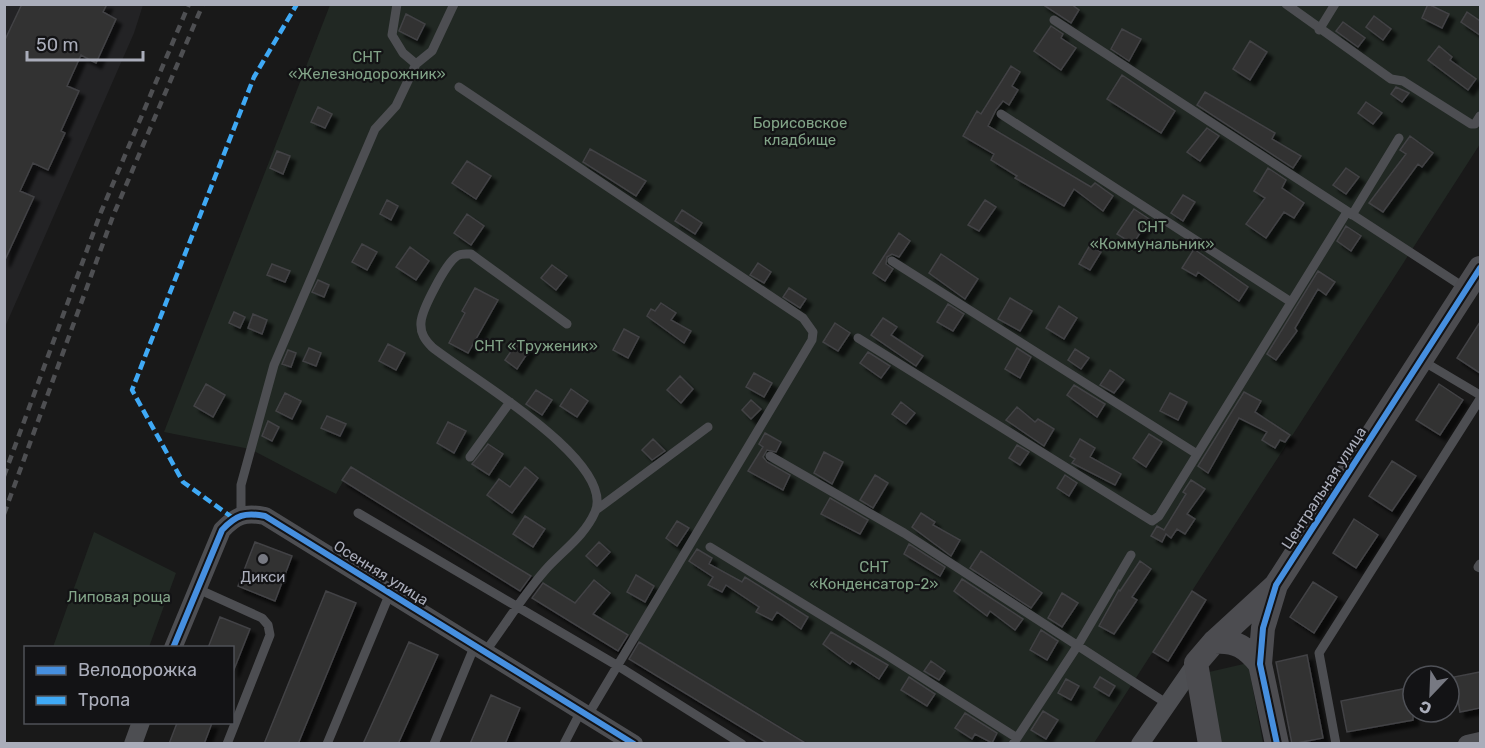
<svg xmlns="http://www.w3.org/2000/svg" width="1485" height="748" font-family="Rubik,sans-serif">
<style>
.built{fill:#232325}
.green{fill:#212823}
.building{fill:#313131;stroke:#424245;stroke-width:1.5;filter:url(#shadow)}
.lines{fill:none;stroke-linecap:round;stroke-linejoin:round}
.lane{stroke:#4d4e52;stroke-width:9}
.street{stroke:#4d4e52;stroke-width:18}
.secondary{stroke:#4c4c50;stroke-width:24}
.rail{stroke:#4e4f52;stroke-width:4.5;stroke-dasharray:8 6;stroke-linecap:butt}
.quiet{stroke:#3fa9f5;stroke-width:4.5;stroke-dasharray:9 4.5;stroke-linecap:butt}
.cycleway-casing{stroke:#131315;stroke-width:10}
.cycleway{stroke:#468fdf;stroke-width:6}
.poi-dot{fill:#777982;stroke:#131315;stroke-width:2}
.labels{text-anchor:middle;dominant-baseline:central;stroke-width:4.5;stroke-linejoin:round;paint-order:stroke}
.park-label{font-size:15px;fill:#82a488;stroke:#131315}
.street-label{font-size:15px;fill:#aaadba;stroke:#131315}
.poi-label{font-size:15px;fill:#aaadba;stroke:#131315}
</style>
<defs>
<filter id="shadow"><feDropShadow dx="5.5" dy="5.5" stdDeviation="1.5" flood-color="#0009"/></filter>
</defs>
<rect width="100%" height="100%" fill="#191919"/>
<path class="built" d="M5 5H143L134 33 5 327Z"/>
<path class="green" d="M330 5H1480V144L1094 743H807L351 467 336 494 250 449 164 432Z
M94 532 176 573 149 647H53Z
M1248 663 1263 743H1221L1209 672Z"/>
<path class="building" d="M22 4H107L103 12 116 19 96 63 81 55 67 86 79 91 61 131 65 133 48 170 33 163 20 191 34 197 4 262V42Z
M1042 4H1071L1079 10 1071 23Z
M1428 4 1449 14 1442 28 1422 18Z
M1467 12 1480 21V35L1461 22Z
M406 14 425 24 417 40 399 31Z
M1374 16 1391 29 1383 40 1366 27Z
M1343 22 1365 38 1358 47 1336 31Z
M1051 26 1063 34 1061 38 1076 48 1061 70 1034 51Z
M1122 29 1141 39 1129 61 1111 49Z
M1250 41 1267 52 1250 80 1233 69Z
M1439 46 1452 57 1450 60 1476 79 1468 90 1428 60Z
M1011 66 1020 72 1012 86 1018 90 1009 105 1003 101 996 110 988 126 1091 187 1095 183 1113 196 1103 211 1074 189 1064 206 1015 178 1017 176 991 160 994 154 963 136 977 111 981 114Z
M1122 75 1175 111 1161 133 1107 99Z
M1396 87 1409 93 1402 102 1391 94Z
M1205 92 1275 133 1272 139 1301 156 1293 168 1197 105Z
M1366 102 1382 113 1373 124 1358 113Z
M318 107 332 114 325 128 311 122Z
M1207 128 1219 136 1200 161 1187 152Z
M1410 136 1433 153 1422 167 1418 164 1383 212 1369 203 1406 154 1400 150Z
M590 149 646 181 636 196 583 162Z
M277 151 290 156 283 174 270 168Z
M467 161 491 176 476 199 452 183Z
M1268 168 1286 180 1282 188 1304 203 1294 218 1284 212 1266 238 1246 224 1265 198 1254 191Z
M1346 168 1359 177 1346 194 1333 185Z
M1183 195 1195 202 1183 221 1171 213Z
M387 200 398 206 391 220 380 214Z
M985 200 996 207 979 231 968 225Z
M1134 209 1149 219 1133 244 1117 234Z
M682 210 702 223 695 234 675 221Z
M467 214 484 226 471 245 454 233Z
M1346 226 1361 236 1351 251 1337 241Z
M899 233 910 241 899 257 892 254 887 257 886 264 893 269 885 281 873 273Z
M362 244 377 252 367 270 352 262Z
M1090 245 1101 252 1090 270 1079 264Z
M410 247 429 261 416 280 396 267Z
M1194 249 1248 287 1239 301 1198 272 1196 276 1182 268Z
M941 254 978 279 965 299 929 273Z
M758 263 771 272 764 283 750 275Z
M272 264 290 271 285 282 267 275Z
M552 265 567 276 556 290 541 278Z
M1318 271 1335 282 1326 295 1318 289 1295 328 1297 331 1276 360 1267 354Z
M318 280 329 285 324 297 312 292Z
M475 288 498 300 468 353 449 343 465 313 462 311Z
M789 288 806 299 800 308 783 297Z
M1010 298 1032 311 1020 331 998 319Z
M661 303 676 313 671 320 691 331 684 343 647 316 651 309 655 311Z
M948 304 964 314 953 331 937 322Z
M1059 306 1077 318 1064 339 1046 328Z
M234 312 245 317 240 328 229 323Z
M253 314 267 320 262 334 248 328Z
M883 318 897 327 891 335 923 356 916 366 871 335Z
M1480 322V373L1457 358Z
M835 323 850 333 838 351 823 342Z
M624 329 639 337 628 358 613 350Z
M519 340 531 348 517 369 505 360Z
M388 344 405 353 396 370 379 361Z
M309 348 321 353 316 366 303 361Z
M1017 348 1031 357 1020 378 1005 369Z
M1075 349 1089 358 1081 369 1068 360Z
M288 350 296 353 291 367 282 364Z
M868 352 890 366 881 378 860 363Z
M1110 370 1124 380 1114 393 1100 385Z
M754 373 772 383 764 397 746 387Z
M680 376 693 389 681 403 667 390Z
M206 384 225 395 213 417 194 406Z
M1439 384 1463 400 1440 435 1416 420Z
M1074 385 1105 404 1097 417 1067 395Z
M571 389 588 401 577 417 560 406Z
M536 390 552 400 542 415 526 404Z
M1244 392 1261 401 1255 412 1290 435 1285 442 1280 440 1275 448 1262 440 1267 432 1239 418 1208 473 1198 466Z
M285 393 301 401 292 419 276 411Z
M1170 393 1187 402 1178 420 1160 411Z
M751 400 761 409 751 419 742 410Z
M901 402 915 413 906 424 892 414Z
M1017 407 1035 422 1038 419 1054 429 1044 446 1006 420Z
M327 416 346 424 340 436 321 428Z
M268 421 279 427 272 441 262 436Z
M448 422 466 431 454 453 437 443Z
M765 433 781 442 776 452 767 450 763 457 767 462 790 475 783 490 748 471 763 447 759 444Z
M1149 434 1162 442 1146 467 1133 458Z
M653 439 665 451 652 460 642 450Z
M1080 439 1095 448 1090 457 1121 474 1115 485 1072 463 1075 459 1070 456Z
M488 444 503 454 489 475 472 464Z
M1017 445 1029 452 1020 465 1009 458Z
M824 452 843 462 832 484 814 473Z
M1392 461 1416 476 1392 511 1369 496Z
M351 467 531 576 520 591 342 480Z
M525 467 538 478 512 513 487 495 499 479 510 487Z
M875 475 888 483 873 508 860 500Z
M1065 475 1077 483 1069 496 1057 488Z
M1191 480 1205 489 1187 514 1195 519 1185 534 1177 529 1171 538 1166 534 1162 542 1151 536 1157 526 1164 530 1186 494 1183 492Z
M830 498 868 520 860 534 821 514Z
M921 513 935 522 933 525 960 540 951 556 912 527Z
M525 516 545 529 533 547 513 534Z
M1354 519 1378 535 1356 568 1333 553Z
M677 521 689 528 677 546 666 538Z
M255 542 292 556 275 601 238 586Z
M599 542 610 552 597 566 586 556Z
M909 544 945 567 940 576 904 554Z
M697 549 712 558 709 564 742 582 745 577 808 617 801 629 777 612 772 620 756 612 759 607 726 585 722 592 708 585 713 577 689 561Z
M981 551 1042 593 1031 608 970 568Z
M1140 561 1151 569 1132 597 1137 600 1114 634 1099 626 1119 590 1120 591Z
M636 575 654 586 645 602 627 592Z
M962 579 1023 619 1015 630 990 611 987 616 954 591Z
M594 580 610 593 593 614 628 635 618 651 532 598 543 583 575 603Z
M1313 582 1337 597 1314 633 1290 617Z
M326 591 356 603 298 744H264Z
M1192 591 1206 600 1168 661 1153 652Z
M1062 593 1078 603 1062 627 1048 618Z
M220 617 250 629 233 672 232 648H208Z
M1041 630 1058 641 1047 660 1030 650Z
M831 632 888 665 879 679 852 661 850 664 823 644Z
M409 642 438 655 398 744H363Z
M639 642 807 744H769L629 659Z
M1307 655 1323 738 1292 744 1276 662Z
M931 661 945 671 939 680 924 671Z
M1480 672V708L1460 712 1454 677Z
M909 677 935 694 927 706 901 690Z
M1100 677 1115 686 1109 696 1094 687Z
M1066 679 1079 686 1071 700 1058 693Z
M1413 687V720L1347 732 1341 701Z
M491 695 520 708 505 744H470Z
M1043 711 1058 720 1046 739 1031 730Z
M965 713 997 733 992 743 975 734 972 739 955 728Z
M177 723H212L204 744H169Z"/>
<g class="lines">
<path class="lane" d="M1286 4 1391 79 1403 81 1471 124H1475L1480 116
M1054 20 1465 288
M1319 30 1335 4
M416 64 432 51 454 4
M459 87 803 318 813 332 812 340 588 715
M1001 114 1291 302
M1352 215 1399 138
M892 261 1197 454
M858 338 1152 521 1159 516 1347 212
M1421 360 1480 395
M770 456 904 533 1166 703
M470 457 510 402
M596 510 708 427
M358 513 618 666 742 744
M241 515V485L274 365 375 129 396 106 416 64 403 53 392 35 397 4
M710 547 885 654 1017 738
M1480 564 1478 567 1480 568
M198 589 262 618 268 625 270 635 227 744
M485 652C506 624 525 592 548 567 565 549 585 535 595 512 617 461 466 375 432 347 425 340 420 333 421 322 422 309 446 263 457 256 461 253 466 254 471 254L567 324
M327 744 390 593
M434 744 475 645
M564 744 581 711
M1013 744 1078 645 1131 555
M1336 744 1319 653 1480 399"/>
<path class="street" d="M173 648 222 530C236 515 245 512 265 516L634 744
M133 744 141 722
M1140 744 1196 663
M1467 744 1480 741"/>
<path class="secondary" d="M1214 642C1236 640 1247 648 1260 664
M1210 744 1196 663 1214 642 1275 586
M1277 744 1260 664 1263 628 1276 585 1480 268"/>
<path class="rail" d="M4 476 101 212 189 4
M4 514 113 216 203 4"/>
<path class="quiet" d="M233 518 183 482 132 390 254 77 297 4"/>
<g class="cycleway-casing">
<path id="cycleway" d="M173 648 222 530C236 515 245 512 265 516L634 744
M1277 744 1260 664 1263 628 1276 585 1480 268"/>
</g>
<use href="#cycleway" class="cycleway"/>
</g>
<circle class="poi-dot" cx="263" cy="559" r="6"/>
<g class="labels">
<g class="park-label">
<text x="367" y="57">СНТ<tspan x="367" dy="17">«Железнодорожник»</tspan></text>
<text x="800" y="123">Борисовское<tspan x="800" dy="17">кладбище</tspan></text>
<text x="1152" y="227">СНТ<tspan x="1152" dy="17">«Коммунальник»</tspan></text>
<text x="536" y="346">СНТ «Труженик»</text>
<text x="874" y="567">СНТ<tspan x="874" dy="17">«Конденсатор-2»</tspan></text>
<text x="119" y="597">Липовая роща</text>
</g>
<g class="street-label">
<text transform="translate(1324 488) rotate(-57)">Центральная улица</text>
<text transform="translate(381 573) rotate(32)">Осенняя улица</text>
</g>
<g class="poi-label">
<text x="263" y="577">Дикси</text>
</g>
</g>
<rect width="1485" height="748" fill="none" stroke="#aaadba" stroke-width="12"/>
<rect x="24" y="646" width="210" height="78" fill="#131315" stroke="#4f5157" stroke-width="1.5"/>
<rect x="36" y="666" width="30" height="9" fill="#468fdf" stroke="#4f5157" stroke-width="1.5"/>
<text x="78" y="676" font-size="18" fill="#aaadba">Велодорожка</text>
<rect x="36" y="696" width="30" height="9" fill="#3fa9f5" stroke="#4f5157" stroke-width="1.5"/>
<text x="78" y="706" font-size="18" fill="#aaadba">Тропа</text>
<g transform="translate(1431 694) rotate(203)"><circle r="28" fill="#131315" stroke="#4f5157" stroke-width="1.5"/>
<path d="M0-4.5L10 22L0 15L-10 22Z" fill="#777982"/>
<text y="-9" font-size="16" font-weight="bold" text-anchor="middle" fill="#aaadba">С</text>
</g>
<path d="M27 51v9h116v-9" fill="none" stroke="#aaadba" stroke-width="3"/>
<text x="36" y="51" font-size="18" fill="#aaadba" stroke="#131315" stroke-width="4.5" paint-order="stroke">50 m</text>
</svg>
